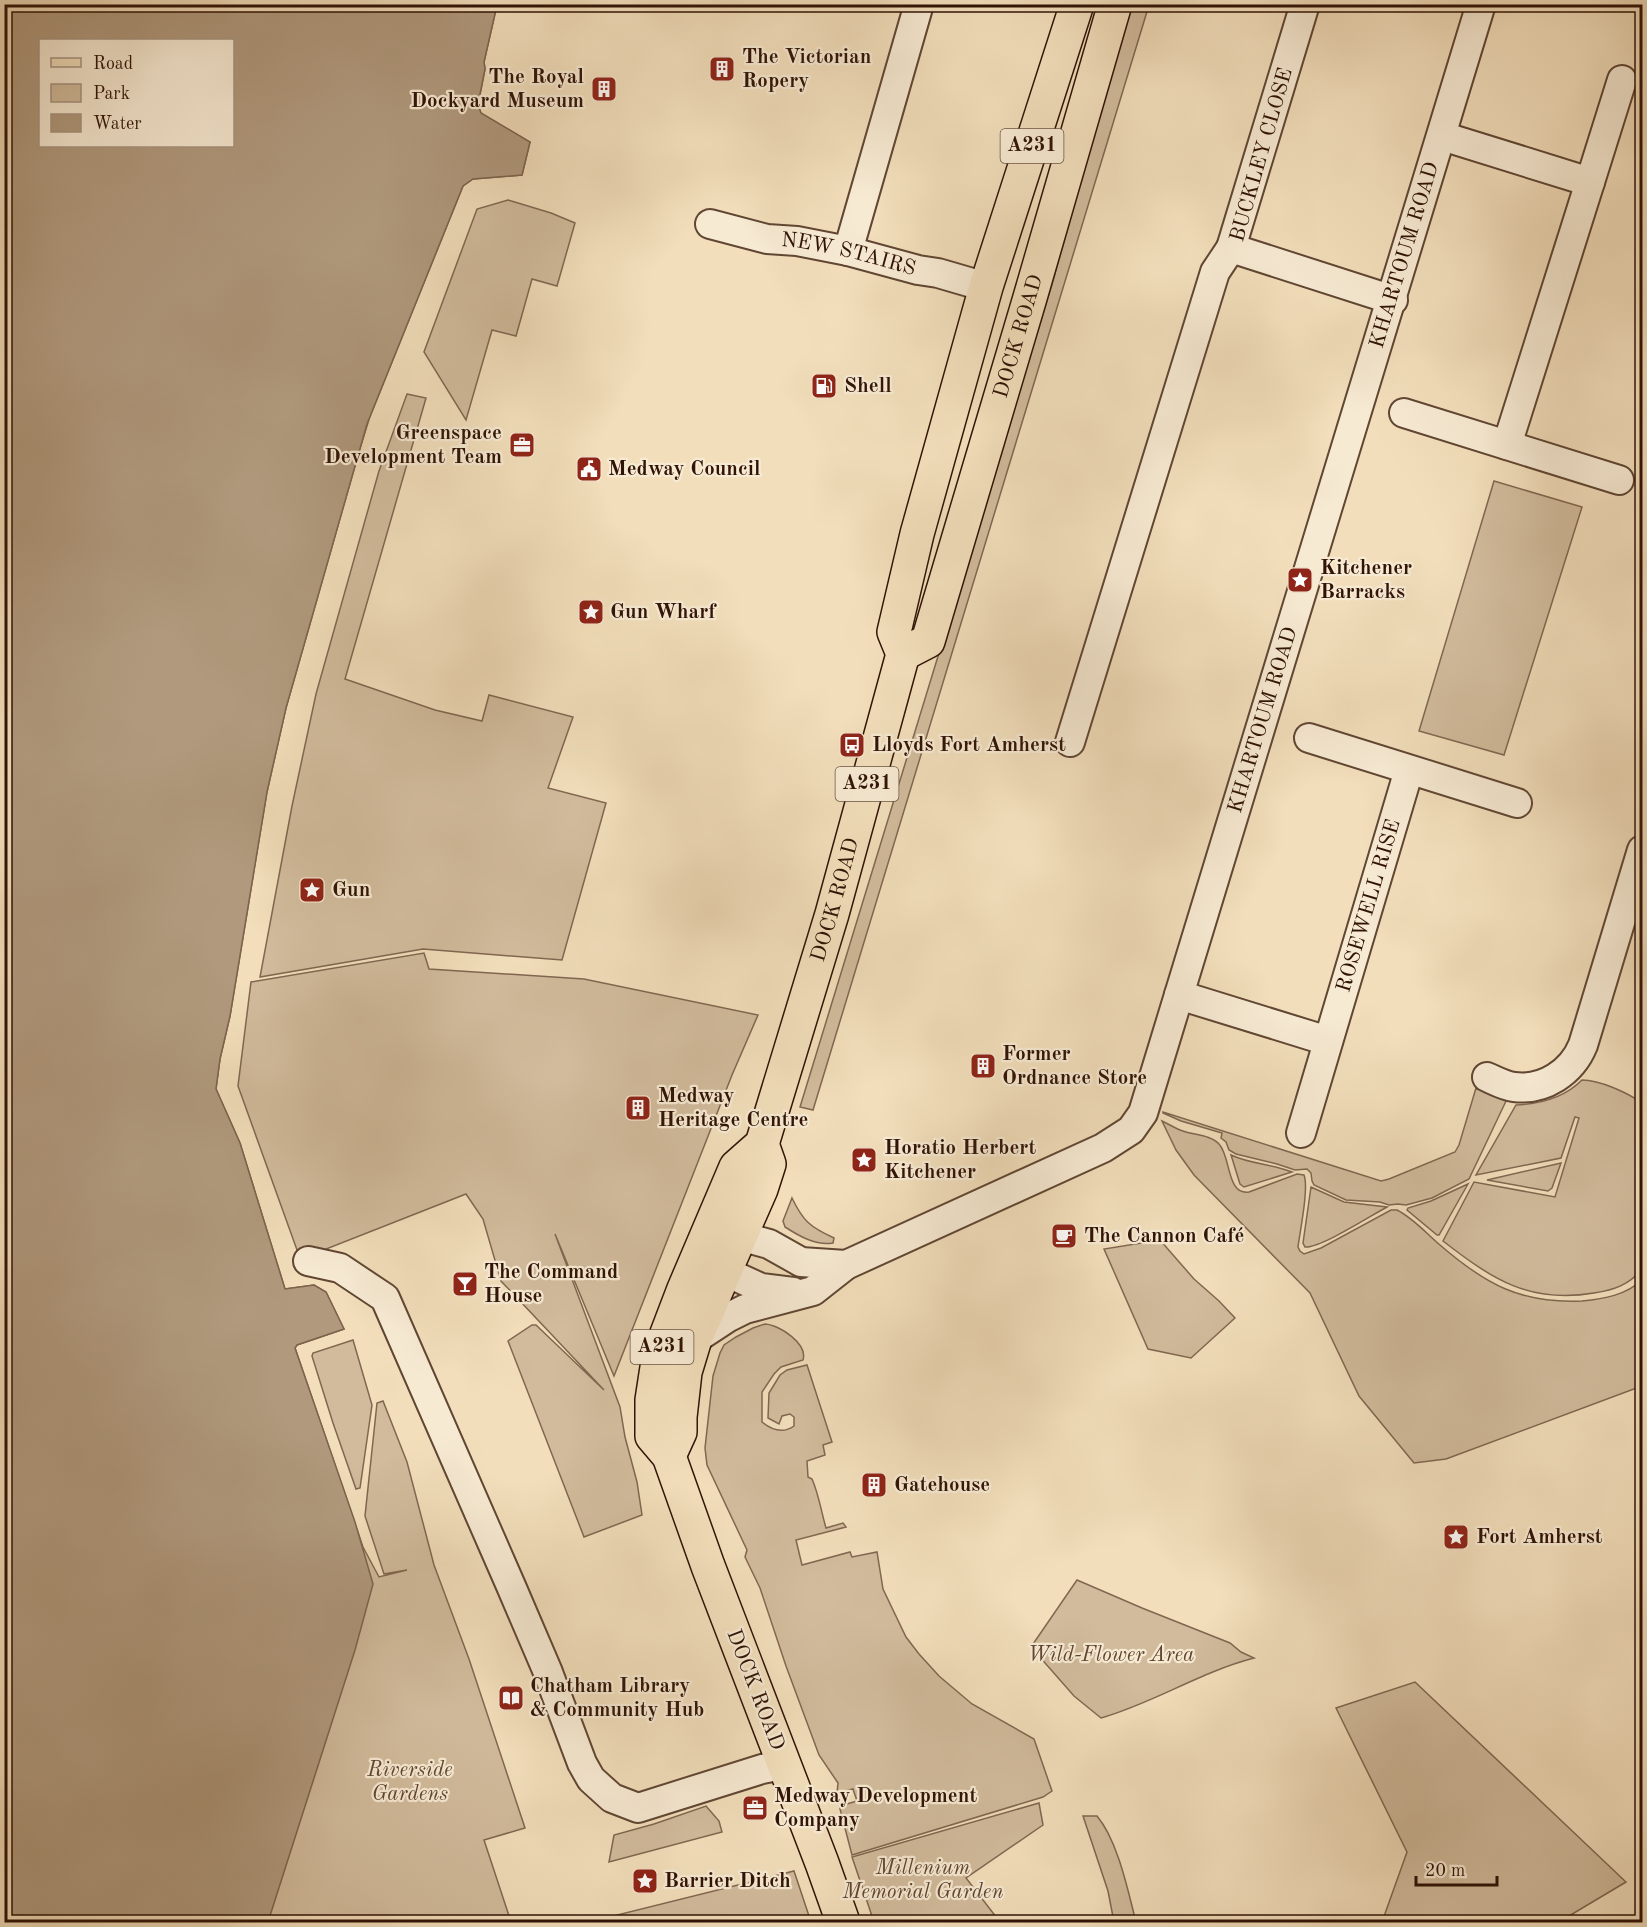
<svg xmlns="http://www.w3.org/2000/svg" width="1647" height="1927" font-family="'Old Standard TT',serif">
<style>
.green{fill:#d1bb9c;stroke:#806751;stroke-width:1.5}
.water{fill:#b0997d;stroke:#7d634d;stroke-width:1.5;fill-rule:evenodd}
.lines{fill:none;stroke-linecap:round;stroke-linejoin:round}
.minor-casing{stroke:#604633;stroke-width:32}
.major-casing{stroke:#301306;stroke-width:36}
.minor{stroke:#f7ead3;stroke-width:28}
.major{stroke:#f2debb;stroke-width:33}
.labels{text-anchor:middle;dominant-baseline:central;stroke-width:4.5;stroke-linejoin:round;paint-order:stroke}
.shield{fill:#f7ead3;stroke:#6c5444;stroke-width:1.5}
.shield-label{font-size:20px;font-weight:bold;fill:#301306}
.poi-label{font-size:21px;font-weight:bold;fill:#301306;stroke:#f7ead3;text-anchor:start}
.street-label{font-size:21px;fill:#301306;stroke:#f7ead3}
.park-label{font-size:21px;font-style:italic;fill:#604533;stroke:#f7ead3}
</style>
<rect width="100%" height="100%" fill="#f2debb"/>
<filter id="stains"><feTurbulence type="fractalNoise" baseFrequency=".00333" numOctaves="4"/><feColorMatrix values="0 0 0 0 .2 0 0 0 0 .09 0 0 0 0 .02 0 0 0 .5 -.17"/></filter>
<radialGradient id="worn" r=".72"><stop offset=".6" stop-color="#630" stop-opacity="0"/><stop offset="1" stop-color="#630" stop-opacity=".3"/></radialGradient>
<path class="green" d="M497 5 484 62 485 69 478 105 481 114 530 142 522 175 473 179 463 186 367 424 286 708 267 792 230 1016 220 1059 216 1089 240 1143 285 1289 314 1285 326 1292 344 1329 297 1345 295 1348 363 1547 379 1577 407 1570 384 1574 365 1516 377 1403 383 1401 407 1462 434 1565 469 1659 525 1828 484 1840 511 1922H5L4 1705 253 1322 194 986Z
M1131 5H1149L813 1110 800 1107 1052 284Z
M508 200 551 213 575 223 557 286 532 279 516 336 492 330 466 420 424 352 477 209Z
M407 394 426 398 345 679 435 710 482 721 489 695 573 717 548 788 606 803 562 960 423 949 260 977 292 806 316 694 379 471Z
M1494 481 1582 507 1504 755 1419 731Z
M424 953 429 969 584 979 758 1015 732 1075 614 1376 555 1234 620 1407 625 1437 637 1482 642 1515 584 1537 508 1341 532 1325H536L604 1390 501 1281 483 1219 466 1194 311 1255 297 1250 238 1086 251 982Z
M1582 1080C1600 1080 1628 1093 1642 1103V1269C1629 1285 1614 1290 1594 1293 1529 1304 1492 1279 1443 1241L1474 1182 1555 1197 1579 1118 1575 1117 1561 1158 1476 1175 1516 1105C1541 1104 1564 1098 1582 1080Z
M1476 1088 1507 1099 1469 1179 1432 1198 1406 1205 1398 1204 1389 1205 1380 1202 1346 1200 1314 1185 1312 1181 1311 1173 1307 1169 1295 1170 1277 1164 1236 1154 1229 1150 1226 1142 1221 1138 1222 1133 1181 1121 1163 1113V1112L1381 1181 1389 1179 1455 1152 1459 1145Z
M1162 1121C1169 1124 1176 1129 1183 1131 1194 1135 1211 1135 1219 1144 1231 1156 1226 1195 1249 1192L1297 1174 1304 1175C1309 1188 1300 1231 1298 1247L1300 1251 1304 1254 1321 1248 1391 1210H1397C1413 1218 1426 1233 1440 1245 1485 1284 1521 1304 1582 1301 1604 1299 1626 1295 1642 1280V1386L1446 1459 1414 1463 1359 1396 1310 1293 1194 1175 1176 1150Z
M1231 1155C1250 1164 1272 1164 1292 1172L1244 1187 1240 1184Z
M1561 1163 1552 1188 1548 1191 1487 1180Z
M1468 1184 1439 1235H1437L1407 1210 1408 1208 1431 1201Z
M1311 1187 1344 1202 1387 1207C1370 1216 1321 1248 1305 1247L1303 1243Z
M792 1198C803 1221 810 1227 834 1238L833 1243C816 1246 799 1236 785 1227L783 1221Z
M1160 1240 1194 1279 1219 1301 1235 1318 1191 1358 1148 1349 1104 1249Z
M765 1324C780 1325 808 1344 803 1360L781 1367 774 1374 762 1392V1422C772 1430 783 1434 794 1426V1417L790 1414 782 1416 779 1424 768 1418 769 1393 780 1375 787 1370 807 1365 832 1442 823 1445 825 1455 807 1461 808 1477 812 1479C819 1495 821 1511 826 1528L843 1523 846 1527 796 1540 802 1565 850 1552 852 1557 877 1552 883 1589 906 1637 919 1654 939 1676 972 1704 1034 1739 1052 1791 1043 1797 852 1855 840 1809V1806L857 1801 853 1789 837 1793 838 1783 819 1755 786 1666 760 1588 745 1557 747 1550 707 1465 705 1448 713 1376 720 1353 724 1345 736 1337 753 1328Z
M353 1340 372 1405 360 1488 356 1489 333 1423 312 1356 313 1353Z
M1077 1580 1142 1608 1230 1643 1241 1652 1254 1658C1200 1672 1154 1703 1101 1718L1074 1696 1031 1647Z
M1415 1682 1626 1882 1559 1922H1382L1407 1852 1336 1708Z
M1039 1803 1043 1825 966 1878 1000 1922H874L852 1857Z
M706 1806 719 1821 722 1832 609 1862 614 1835 654 1824Z
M1083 1816H1097C1118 1841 1128 1891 1136 1922H1114L1108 1891Z
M794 1871 811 1922H609V1917Z"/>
<path class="water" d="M5 4 497 5 484 62 485 69 478 104 481 113 530 142 522 175 473 179 463 186 367 424 286 708 267 792 230 1016 220 1059 216 1089 240 1143 285 1289 314 1285 326 1292 344 1329 297 1345 295 1348 355 1522 373 1584 355 1650 268 1922H5ZM40 40H232V146H40Z"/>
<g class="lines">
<g class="minor-casing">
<g id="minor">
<path d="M1305 4 1231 248 1393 300"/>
<path d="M1442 136 1590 182 1622 80"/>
<path id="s1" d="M710 224 767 239 797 241 848 251 918 270 938 273 986 287"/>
<path d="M848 251 919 4"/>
<path d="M1404 413 1619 480"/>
<path d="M1507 445 1590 182"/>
<path d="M1309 738 1517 803"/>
<path d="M1070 742 1215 272 1231 248"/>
<path d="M1179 995 1328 1041"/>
<path d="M1487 1077C1496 1081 1505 1086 1514 1087 1544 1091 1572 1072 1583 1045L1642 850"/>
<path id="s2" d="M1301 1133 1409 770"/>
<path d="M308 1261 340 1268 385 1298 511 1586 547 1670 582 1763 591 1779 612 1798 638 1808 762 1769 783 1765"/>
<path d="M793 1292 761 1288 726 1272 707 1239 740 1236 769 1244 801 1262 846 1265"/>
<path id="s3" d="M695 1339 727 1318 745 1309 813 1291 846 1265 1103 1148 1131 1130 1143 1113 1481 4"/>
</g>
</g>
<g class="major-casing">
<g id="major">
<path id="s4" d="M903 654 928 641 1029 301 1115 4"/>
<path d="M669 1456 680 1432V1417L685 1372 695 1339 761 1189 769 1164 762 1144"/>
<path id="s5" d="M843 1922 822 1863 708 1566 669 1456 652 1436V1400L658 1361 663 1344 684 1289 736 1167 762 1144 832 914 903 654 894 632 917 534 986 287 1077 4"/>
</g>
</g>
<use href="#minor" class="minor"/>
<use href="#major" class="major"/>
</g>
<defs>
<g id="building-square" transform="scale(1.35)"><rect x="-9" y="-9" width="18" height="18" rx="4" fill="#8f2418" stroke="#f7ead3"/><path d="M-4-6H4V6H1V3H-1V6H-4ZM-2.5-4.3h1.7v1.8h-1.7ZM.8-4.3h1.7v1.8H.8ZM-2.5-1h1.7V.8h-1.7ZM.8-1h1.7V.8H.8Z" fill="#fff"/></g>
<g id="fuel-square" transform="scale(1.35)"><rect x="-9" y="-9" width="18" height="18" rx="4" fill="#8f2418" stroke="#f7ead3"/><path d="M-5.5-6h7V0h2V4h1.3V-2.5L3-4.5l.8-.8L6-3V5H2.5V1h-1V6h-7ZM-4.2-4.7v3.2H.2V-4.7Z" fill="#fff"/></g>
<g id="office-square" transform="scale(1.35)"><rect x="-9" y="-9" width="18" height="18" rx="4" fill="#8f2418" stroke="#f7ead3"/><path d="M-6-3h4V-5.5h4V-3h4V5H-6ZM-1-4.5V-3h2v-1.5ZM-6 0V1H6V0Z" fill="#fff"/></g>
<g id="civic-square" transform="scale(1.35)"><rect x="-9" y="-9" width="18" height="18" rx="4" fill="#8f2418" stroke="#f7ead3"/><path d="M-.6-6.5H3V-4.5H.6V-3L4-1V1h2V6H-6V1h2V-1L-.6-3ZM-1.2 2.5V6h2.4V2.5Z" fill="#fff"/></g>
<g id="sight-square" transform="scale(1.35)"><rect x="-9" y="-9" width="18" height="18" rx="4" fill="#8f2418" stroke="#f7ead3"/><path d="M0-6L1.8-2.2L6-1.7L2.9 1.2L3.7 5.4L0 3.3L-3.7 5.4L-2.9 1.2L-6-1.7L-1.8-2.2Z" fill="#fff"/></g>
<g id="bus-square" transform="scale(1.35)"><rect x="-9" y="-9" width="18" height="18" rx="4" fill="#8f2418" stroke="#f7ead3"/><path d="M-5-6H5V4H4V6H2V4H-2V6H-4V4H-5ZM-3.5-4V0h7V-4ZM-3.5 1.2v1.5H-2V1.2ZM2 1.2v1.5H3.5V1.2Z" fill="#fff"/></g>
<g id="cafe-square" transform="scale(1.35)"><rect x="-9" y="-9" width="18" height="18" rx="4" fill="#8f2418" stroke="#f7ead3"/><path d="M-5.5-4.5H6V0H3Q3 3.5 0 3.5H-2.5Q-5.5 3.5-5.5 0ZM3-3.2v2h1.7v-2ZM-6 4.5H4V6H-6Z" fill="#fff"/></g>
<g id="bar-square" transform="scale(1.35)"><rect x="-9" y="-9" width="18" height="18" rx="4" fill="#8f2418" stroke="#f7ead3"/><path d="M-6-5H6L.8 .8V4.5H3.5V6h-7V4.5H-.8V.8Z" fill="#fff"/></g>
<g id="library-square" transform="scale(1.35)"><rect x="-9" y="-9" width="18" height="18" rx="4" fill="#8f2418" stroke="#f7ead3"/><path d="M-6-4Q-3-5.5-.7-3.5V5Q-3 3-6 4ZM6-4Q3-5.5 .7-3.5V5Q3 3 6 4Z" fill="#fff"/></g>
</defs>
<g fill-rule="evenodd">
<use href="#building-square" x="722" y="69"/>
<use href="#building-square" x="604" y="89"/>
<use href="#fuel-square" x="824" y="386"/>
<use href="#office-square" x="522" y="445"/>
<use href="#civic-square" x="589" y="469"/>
<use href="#sight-square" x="1300" y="580"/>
<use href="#sight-square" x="591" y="612"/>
<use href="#bus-square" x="852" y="745"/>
<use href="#sight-square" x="312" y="890"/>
<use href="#building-square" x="983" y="1066"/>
<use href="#building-square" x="638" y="1108"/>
<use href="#sight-square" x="864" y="1160"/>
<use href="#cafe-square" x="1064" y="1236"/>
<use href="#bar-square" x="465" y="1284"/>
<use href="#building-square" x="874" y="1485"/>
<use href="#sight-square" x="1456" y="1537"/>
<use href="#library-square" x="511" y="1698"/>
<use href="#office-square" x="755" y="1808"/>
<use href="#sight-square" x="645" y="1881"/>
</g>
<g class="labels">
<g class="shield">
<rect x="1000.5" y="129" width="63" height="34" rx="4.5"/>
<rect x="835.5" y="767" width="63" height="34" rx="4.5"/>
<rect x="630.5" y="1330" width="63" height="34" rx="4.5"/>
</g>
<g class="shield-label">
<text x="1032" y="146">A231</text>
<text x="867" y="784">A231</text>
<text x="662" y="1347">A231</text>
</g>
<g class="poi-label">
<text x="742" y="57">The Victorian<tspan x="742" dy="24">Ropery</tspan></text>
<text x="584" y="77" text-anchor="end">The Royal<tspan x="584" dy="24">Dockyard Museum</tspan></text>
<text x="844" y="386">Shell</text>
<text x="502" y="433" text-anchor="end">Greenspace<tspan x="502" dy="24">Development Team</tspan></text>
<text x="608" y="469">Medway Council</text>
<text x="1320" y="568">Kitchener<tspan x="1320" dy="24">Barracks</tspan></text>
<text x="610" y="612">Gun Wharf</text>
<text x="872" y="745">Lloyds Fort Amherst</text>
<text x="332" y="890">Gun</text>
<text x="1002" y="1054">Former<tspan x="1002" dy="24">Ordnance Store</tspan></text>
<text x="658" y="1096">Medway<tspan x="658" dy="24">Heritage Centre</tspan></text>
<text x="884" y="1148">Horatio Herbert<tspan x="884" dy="24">Kitchener</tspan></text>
<text x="1084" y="1236">The Cannon Café</text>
<text x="484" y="1272">The Command<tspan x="484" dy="24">House</tspan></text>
<text x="894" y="1485">Gatehouse</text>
<text x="1476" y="1537">Fort Amherst</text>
<text x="530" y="1686">Chatham Library<tspan x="530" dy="24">&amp; Community Hub</tspan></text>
<text x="774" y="1796">Medway Development<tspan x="774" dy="24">Company</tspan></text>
<text x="664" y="1881">Barrier Ditch</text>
</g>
<g class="street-label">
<text transform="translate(1262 155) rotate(-74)">BUCKLEY CLOSE</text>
<text stroke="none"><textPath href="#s3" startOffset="1404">KHARTOUM ROAD</textPath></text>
<text stroke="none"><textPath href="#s1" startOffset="142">NEW STAIRS</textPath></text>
<text stroke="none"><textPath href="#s4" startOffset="346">DOCK ROAD</textPath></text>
<text stroke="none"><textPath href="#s3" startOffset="918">KHARTOUM ROAD</textPath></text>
<text stroke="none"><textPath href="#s5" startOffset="1098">DOCK ROAD</textPath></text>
<text stroke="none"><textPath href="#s2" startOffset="237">ROSEWELL RISE</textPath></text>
<text transform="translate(755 1690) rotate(69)">DOCK ROAD</text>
</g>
<g class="park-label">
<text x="1111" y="1655">Wild-Flower Area</text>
<text x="410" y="1770">Riverside<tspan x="410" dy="24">Gardens</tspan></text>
<text x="923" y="1868">Millenium<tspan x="923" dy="24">Memorial Garden</tspan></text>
</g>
</g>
<rect width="1647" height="1927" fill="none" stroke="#f2debb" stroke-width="24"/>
<rect x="6" y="6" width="1635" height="1915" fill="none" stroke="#301306" stroke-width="3"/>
<rect x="12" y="12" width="1623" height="1903" fill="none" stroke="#301306" stroke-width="1.5"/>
<rect x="39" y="39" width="195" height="108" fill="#f7ead3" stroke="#a79481" stroke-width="1.5"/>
<rect x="51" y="58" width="30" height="9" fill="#f2debb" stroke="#a79481" stroke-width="1.5"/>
<text x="93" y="69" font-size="18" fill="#301306">Road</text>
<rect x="51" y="84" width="30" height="18" fill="#d1bb9c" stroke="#a79481" stroke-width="1.5"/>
<text x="93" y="99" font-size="18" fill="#301306">Park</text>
<rect x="51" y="114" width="30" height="18" fill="#b0997d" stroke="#a79481" stroke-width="1.5"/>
<text x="93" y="129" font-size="18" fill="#301306">Water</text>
<path d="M1416 1876v9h81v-9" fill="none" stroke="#301306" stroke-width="3"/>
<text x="1425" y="1876" font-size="18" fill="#301306" stroke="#f7ead3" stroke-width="4.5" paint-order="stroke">20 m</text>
<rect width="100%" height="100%" filter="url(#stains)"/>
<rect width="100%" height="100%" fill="url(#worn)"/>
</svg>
